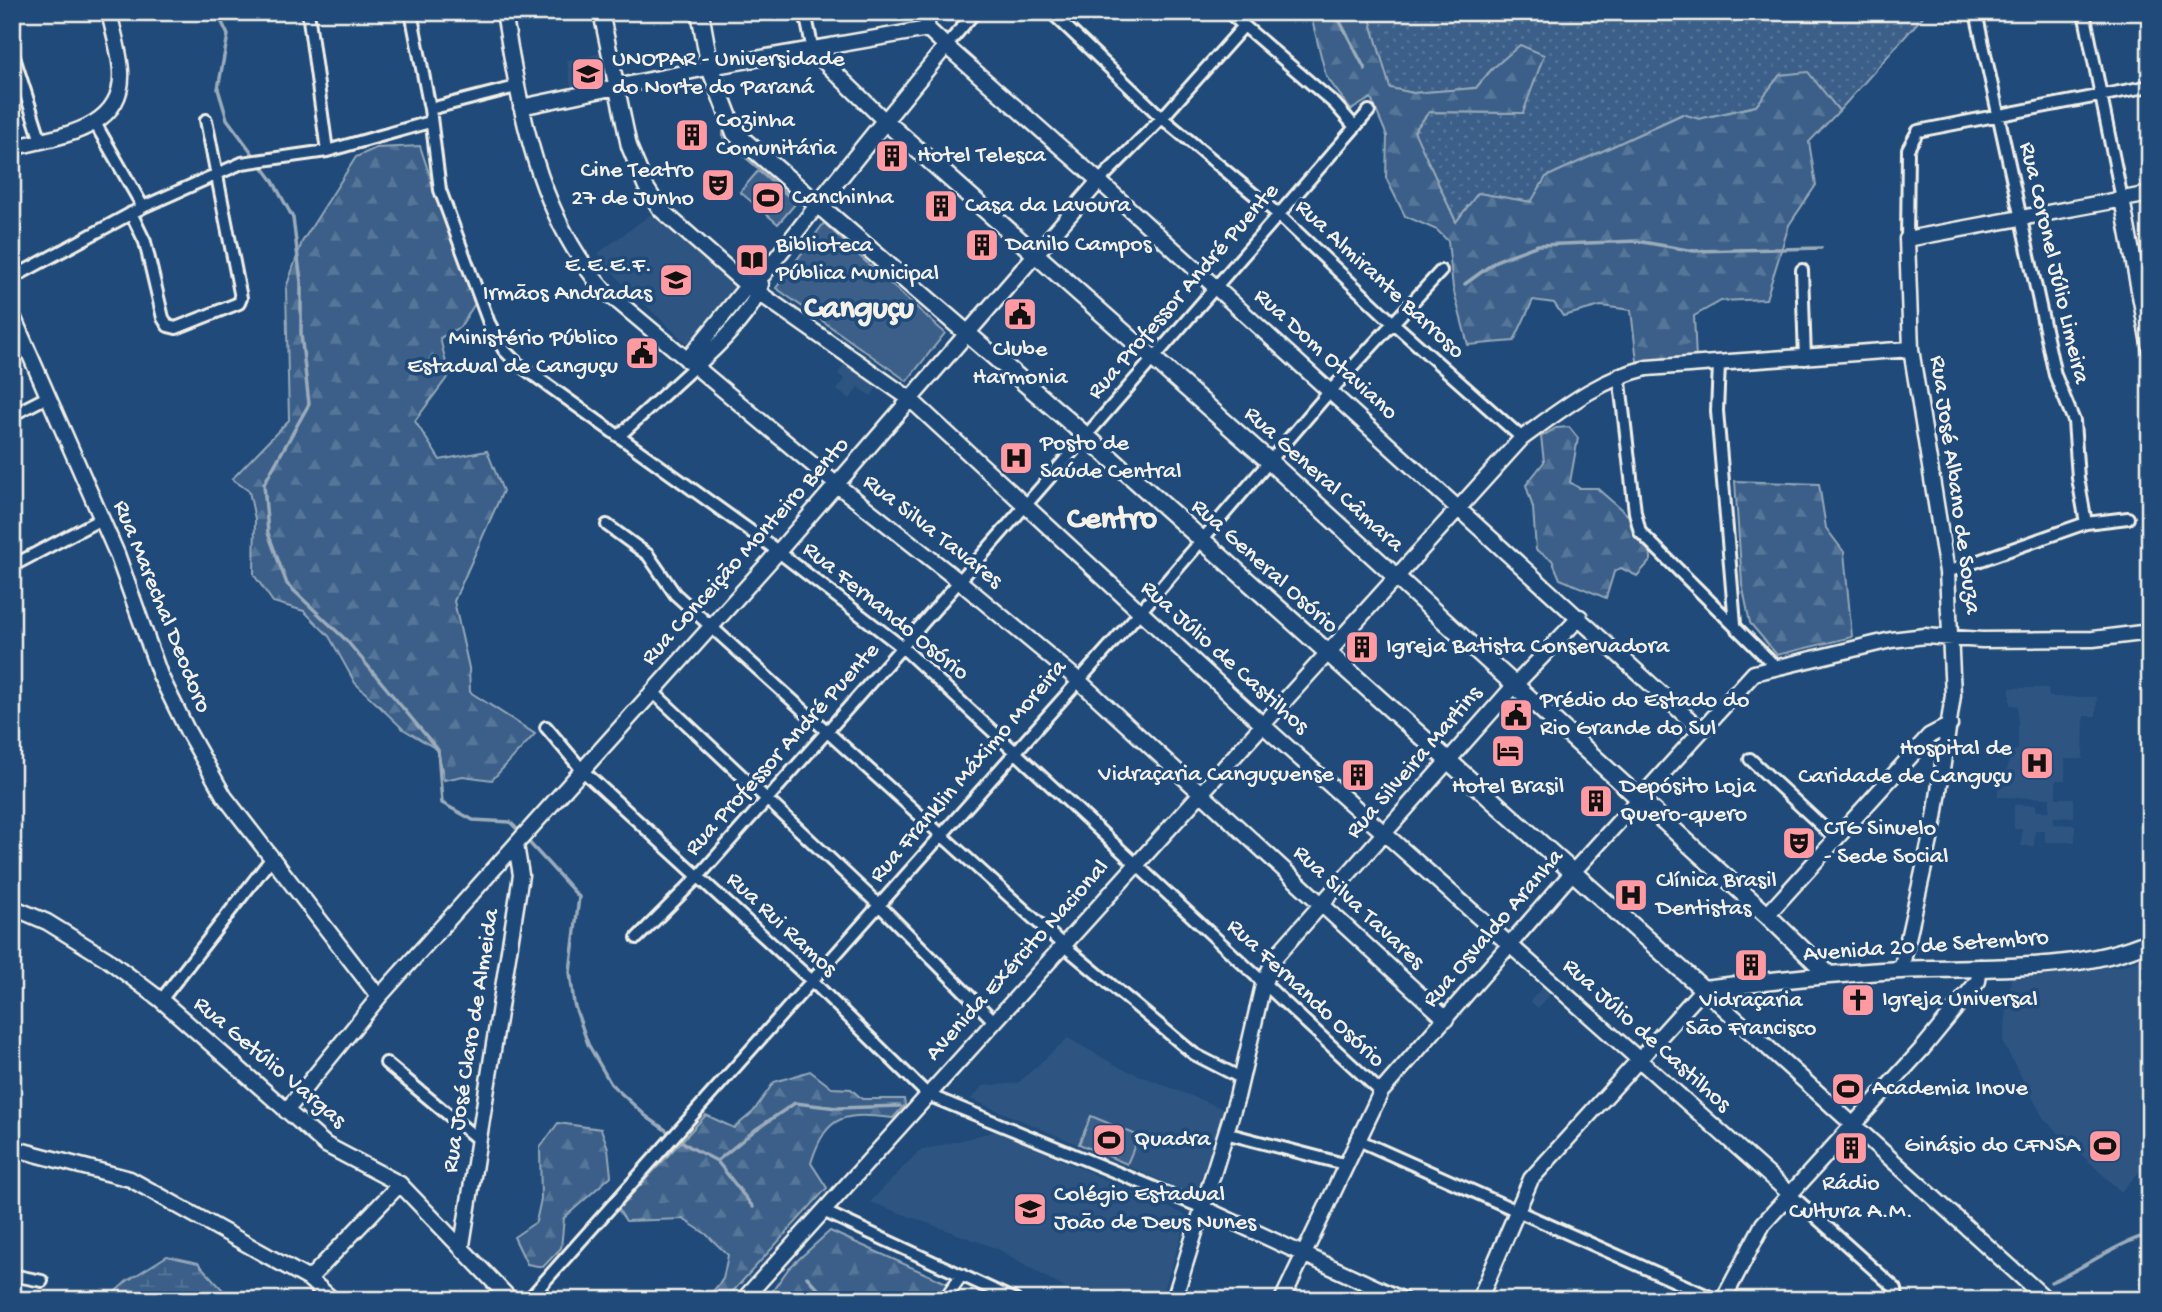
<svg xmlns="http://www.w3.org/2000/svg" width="2162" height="1312" font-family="'Gochi Hand',sans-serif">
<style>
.built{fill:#2d5581}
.grass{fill:url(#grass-dots);stroke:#97a8b8;stroke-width:2}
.forest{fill:url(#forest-firs);stroke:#97a8b8;stroke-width:2}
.wetland{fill:url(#wetland-marsh);stroke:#97a8b8;stroke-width:2}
.park{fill:#3a5f88;stroke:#97a8b8;stroke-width:2}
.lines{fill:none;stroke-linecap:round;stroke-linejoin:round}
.stream{stroke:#9cacbb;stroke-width:3.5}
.minor-casing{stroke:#f4f1e8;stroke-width:16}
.tertiary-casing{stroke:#f4f1e8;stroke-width:19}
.secondary-casing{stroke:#f4f1e8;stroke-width:21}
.minor{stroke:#1f4a7a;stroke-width:10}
.tertiary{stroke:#1f4a7a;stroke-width:14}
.secondary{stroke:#1f4a7a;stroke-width:16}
.labels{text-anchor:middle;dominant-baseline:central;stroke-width:7;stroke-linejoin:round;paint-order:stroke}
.poi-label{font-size:24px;fill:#f4f1e8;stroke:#1f4a7a;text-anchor:start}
.street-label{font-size:24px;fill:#f4f1e8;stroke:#1f4a7a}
.district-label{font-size:32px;font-weight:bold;fill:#f4f1e8;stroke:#1f4a7a}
</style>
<defs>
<pattern id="grass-dots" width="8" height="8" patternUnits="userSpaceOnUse" patternTransform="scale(1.75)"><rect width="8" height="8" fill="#3a5f88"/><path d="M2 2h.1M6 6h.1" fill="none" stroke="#577699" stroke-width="1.8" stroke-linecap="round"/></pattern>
<pattern id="forest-firs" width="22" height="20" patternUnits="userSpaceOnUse" patternTransform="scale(1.75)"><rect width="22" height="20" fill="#3a5f88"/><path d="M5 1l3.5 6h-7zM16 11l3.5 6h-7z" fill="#577699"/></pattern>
<pattern id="wetland-marsh" width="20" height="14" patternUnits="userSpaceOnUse" patternTransform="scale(1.75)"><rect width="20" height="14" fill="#3a5f88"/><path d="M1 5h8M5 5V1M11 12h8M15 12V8" fill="none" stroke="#577699"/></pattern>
</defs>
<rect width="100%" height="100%" fill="#1f4a7a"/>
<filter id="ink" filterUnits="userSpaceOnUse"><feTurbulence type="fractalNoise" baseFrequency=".0143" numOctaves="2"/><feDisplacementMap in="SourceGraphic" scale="14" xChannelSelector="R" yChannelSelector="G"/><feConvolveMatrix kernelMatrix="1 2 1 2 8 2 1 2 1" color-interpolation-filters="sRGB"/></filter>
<g filter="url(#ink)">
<path class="built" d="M604 53 609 80 571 87 567 60Z
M657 210 739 285 689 346 622 283 598 253Z
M846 361 879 384 871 396 858 387 850 399 837 390 845 379 838 374Z
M2010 688H2048L2049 697H2097L2096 716H2084L2083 759H2065V780H2056V798H2074V818L2054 817 2053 824 2075 825V842H2045V830H2035L2034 846H2021L2022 829H2014V805H2036V811H2049L2050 798 1998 797V780L2008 768 2009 751 2018 750V706L2010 705Z
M2150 956V1160L2121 1192 2044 1119 2003 1043 2011 977 2122 966Z
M1542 988 1550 995 1538 1008 1530 1001Z
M1068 1038 1121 1068 1224 1109 1195 1195 971 1099 983 1086 1018 1083Z
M996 1131 1188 1216 1161 1300H1085L998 1249 870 1202 919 1151Z"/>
<path class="grass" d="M1368 12H1927L1839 111 1808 73 1780 75 1756 106 1699 119 1682 114 1546 177 1532 202 1478 193 1456 222 1414 132 1429 112 1523 113 1492 69 1476 88 1413 93 1390 88Z
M723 133 802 200 799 204 723 138Z"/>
<path class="forest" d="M1310 12H1368L1390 88 1413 93 1476 88 1492 69 1520 45 1544 55 1523 113 1429 112 1414 131 1456 222 1478 193 1531 202 1546 177 1683 114 1699 119 1756 106 1780 75 1808 72 1839 111 1809 142 1816 185 1789 225 1766 299 1721 301 1694 316 1696 360 1637 361 1631 310 1601 306 1563 316 1554 303 1533 300 1514 341 1468 345 1453 288 1448 241 1437 230 1405 216 1386 178 1387 136 1371 98 1351 110 1326 76Z
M420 146 449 234 476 302 460 327 440 338 449 375 415 421 440 460 487 451 503 491 454 601 469 668 470 692 535 734 492 780 463 776 444 780 438 750 403 729 355 683 329 636 304 611 273 602 254 575 255 519 249 491 232 479 289 420 286 288 302 242 356 157 376 148Z
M1569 427 1578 438 1570 482 1579 488H1597C1618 509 1652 526 1651 560L1637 576 1621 568 1614 572 1606 598 1560 579 1552 560 1536 550 1533 508 1526 485 1544 462 1541 437 1556 428Z
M1735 481 1819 484 1826 528 1844 552 1852 637 1777 655 1750 623 1742 584Z
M810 1071 832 1088 851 1089 862 1099H904L905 1105 893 1118C846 1113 827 1112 811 1163L827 1188 725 1300H706L723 1279 728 1255 706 1234 683 1219 626 1221 618 1209 706 1115 734 1128 753 1112 774 1082Z
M558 1123 601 1129 608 1148 611 1176 564 1218 561 1248 543 1267 527 1264 514 1237 536 1222 541 1199 540 1148Z
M830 1231 951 1285 939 1300H776L771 1293 789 1268Z"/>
<path class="wetland" d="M167 1256 198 1263 232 1300H106L127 1281Z"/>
<path class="park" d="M758 171 796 203 778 224 740 192Z
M824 223 878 273 875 277 880 274 883 277 880 281 884 278 945 333 907 381 776 288Z
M1091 1116 1139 1136 1127 1164 1079 1144Z"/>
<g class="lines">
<path class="stream" d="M217 12 228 35 218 89 227 119 273 181 293 218 301 282V334L309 404 264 484 268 533 287 584 347 641 438 750 442 803 473 820 510 822 520 832
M1335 12 1365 69
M1465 284 1498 260 1538 245 1637 241 1694 251 1821 248
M525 838 579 897 570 972 574 1004 588 1044 611 1084 647 1117 690 1147 717 1161 753 1207
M717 1161 755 1130 795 1103 837 1108 900 1106
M807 1277 828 1300
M2051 1282C2085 1268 2114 1244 2150 1234"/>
<g class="minor-casing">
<path id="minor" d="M308 12 327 151
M411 12 430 109 440 190 489 323 504 350 517 363 767 543 902 647 1381 1092
M805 12 813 51
M1051 12 1162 118 1280 216 1392 322 1522 438
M1228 12 1335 104 1355 127
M1981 12 1977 17 2055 375 2074 421 2078 478 2086 523
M2084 12 2122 199
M946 46 975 12
M12 51 41 141
M430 109 516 87
M95 123 143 207
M1099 181 1162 118 1243 27
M131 213 145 242 163 318 168 326 176 328 239 303 241 298 206 120
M1907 239 1908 149 1918 131 2150 86
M1802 270 1805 359
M12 278 143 207 242 163 327 151 430 122
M1719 365 1717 411 1735 624
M1619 374 1635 512 1640 532 1775 666
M12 415 49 396
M619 436 695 366
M607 525 648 555 675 594 1063 945 1194 1054 1241 1078
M12 566 101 519
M1947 572 2086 523 2128 518
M653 692 880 906 993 1020
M546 727 583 771 812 981 928 1095 1201 1207
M1750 759 1837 840
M637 938 698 877 902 647 1369 111
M161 1000 271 859
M386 1063 480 1141
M1225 1133 1344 1164
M1356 1139 1717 1300
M1789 1193 1896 1289 1897 1300
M823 1211 1015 1300
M12 1275 42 1281
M528 1300 1140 612 1324 398 1441 271
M944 1300 962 1275"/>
</g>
<g class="tertiary-casing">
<path id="tertiary" d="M504 12C520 109 537 214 604 290L837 485 959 581 1077 679 1446 1019
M601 12 629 146 646 187 660 209 742 281 910 399 1276 737 1789 1193
M925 12 928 29 946 46 1099 181 1701 730
M813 51 885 121 946 46
M521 107 721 65 928 29
M12 148C57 136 124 131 121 72 120 52 113 31 109 12
M2122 199 2150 349
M12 314 117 554 160 675 187 730 224 796 379 997
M687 360 748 285 764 274 818 204
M695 366C715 349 755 310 761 284
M12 907 47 922 107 959 161 1000 326 1145 400 1184 511 1300
M1767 915 1929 736 1950 725
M1901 970 1935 818 1953 695 1947 572 1911 349 1907 239 2150 194
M286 1111 379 997 778 552 1099 181
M12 1148 130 1179 309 1279 333 1300
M1201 1207 1403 1300
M462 1245 521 875 516 845
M309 1279 400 1184
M743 1300 1522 438C1561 410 1599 379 1647 368L1911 349
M1174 1300 1237 1097 1263 985 1275 957 1514 686 1580 617
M1282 1300 1381 1092 1572 873 1754 673 1891 640 1925 636 1982 640 2093 639 2150 632
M1479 1300 1531 1179 1703 989 2047 1300
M1723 1300 1763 1224 1923 1048 1978 981 1980 967"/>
</g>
<g class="secondary-casing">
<path id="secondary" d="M700 12 710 68 735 133 1085 435 1703 989C1769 981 1835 973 1901 970 1980 966 2077 974 2150 941
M818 204 885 121 1269 461 1767 915 1828 974"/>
</g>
<use href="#minor" class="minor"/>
<use href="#tertiary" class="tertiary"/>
<use href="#secondary" class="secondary"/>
</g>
</g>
<defs>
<g id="university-square" transform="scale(1.75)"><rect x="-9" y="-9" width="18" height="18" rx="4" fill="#ff9aa2" stroke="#1f4a7a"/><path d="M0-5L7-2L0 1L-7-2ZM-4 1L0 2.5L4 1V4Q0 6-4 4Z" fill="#111"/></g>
<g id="building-square" transform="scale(1.75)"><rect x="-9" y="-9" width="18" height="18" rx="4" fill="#ff9aa2" stroke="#1f4a7a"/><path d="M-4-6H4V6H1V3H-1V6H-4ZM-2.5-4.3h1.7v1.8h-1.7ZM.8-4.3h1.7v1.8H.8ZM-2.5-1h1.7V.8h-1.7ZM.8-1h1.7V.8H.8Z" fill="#111"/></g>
<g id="theatre-square" transform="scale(1.75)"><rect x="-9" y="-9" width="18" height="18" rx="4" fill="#ff9aa2" stroke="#1f4a7a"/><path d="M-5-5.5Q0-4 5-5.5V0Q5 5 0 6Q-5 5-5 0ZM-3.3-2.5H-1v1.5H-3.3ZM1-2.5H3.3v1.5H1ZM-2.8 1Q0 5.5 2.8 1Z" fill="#111"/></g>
<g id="stadium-square" transform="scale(1.75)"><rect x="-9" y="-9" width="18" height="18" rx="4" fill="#ff9aa2" stroke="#1f4a7a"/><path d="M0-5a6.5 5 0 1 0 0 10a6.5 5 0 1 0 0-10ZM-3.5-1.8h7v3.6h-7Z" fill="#111"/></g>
<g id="library-square" transform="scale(1.75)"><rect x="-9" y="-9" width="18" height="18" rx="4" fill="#ff9aa2" stroke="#1f4a7a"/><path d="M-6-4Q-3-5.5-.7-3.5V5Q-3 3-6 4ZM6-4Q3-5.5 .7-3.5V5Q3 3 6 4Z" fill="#111"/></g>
<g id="school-square" transform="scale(1.75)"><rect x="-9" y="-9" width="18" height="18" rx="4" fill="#ff9aa2" stroke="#1f4a7a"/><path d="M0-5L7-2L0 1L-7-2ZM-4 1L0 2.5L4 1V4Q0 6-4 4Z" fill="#111"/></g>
<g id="civic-square" transform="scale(1.75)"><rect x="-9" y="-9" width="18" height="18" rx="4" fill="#ff9aa2" stroke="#1f4a7a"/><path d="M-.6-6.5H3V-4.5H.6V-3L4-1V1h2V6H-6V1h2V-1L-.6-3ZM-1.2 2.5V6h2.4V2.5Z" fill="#111"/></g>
<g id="hospital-square" transform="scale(1.75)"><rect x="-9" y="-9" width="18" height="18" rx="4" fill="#ff9aa2" stroke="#1f4a7a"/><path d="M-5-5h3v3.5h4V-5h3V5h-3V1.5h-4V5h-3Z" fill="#111"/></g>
<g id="hotel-square" transform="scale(1.75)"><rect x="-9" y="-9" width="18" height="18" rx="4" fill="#ff9aa2" stroke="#1f4a7a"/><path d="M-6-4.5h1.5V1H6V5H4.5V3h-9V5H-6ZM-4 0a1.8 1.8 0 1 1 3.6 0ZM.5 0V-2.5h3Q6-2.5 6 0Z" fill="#111"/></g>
<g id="church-square" transform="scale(1.75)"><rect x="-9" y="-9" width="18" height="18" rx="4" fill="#ff9aa2" stroke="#1f4a7a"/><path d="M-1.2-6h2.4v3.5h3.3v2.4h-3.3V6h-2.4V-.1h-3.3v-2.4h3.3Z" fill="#111"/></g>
</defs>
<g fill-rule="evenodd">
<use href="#university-square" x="588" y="74"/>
<use href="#building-square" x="692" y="135"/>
<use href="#building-square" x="892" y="156"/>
<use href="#theatre-square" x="718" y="185"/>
<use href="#stadium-square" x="768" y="198"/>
<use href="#building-square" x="941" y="206"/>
<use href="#building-square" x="982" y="245"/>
<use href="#library-square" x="752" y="260"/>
<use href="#school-square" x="676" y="280"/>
<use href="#civic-square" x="1020" y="314"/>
<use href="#civic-square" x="642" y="353"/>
<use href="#hospital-square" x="1016" y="458"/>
<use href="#building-square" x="1362" y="647"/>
<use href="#civic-square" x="1516" y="715"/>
<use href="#hotel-square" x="1508" y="751"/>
<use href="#hospital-square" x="2037" y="763"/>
<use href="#building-square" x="1358" y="775"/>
<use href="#building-square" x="1596" y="801"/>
<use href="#theatre-square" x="1799" y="843"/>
<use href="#hospital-square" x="1631" y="895"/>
<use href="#building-square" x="1751" y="965"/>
<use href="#church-square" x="1858" y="1000"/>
<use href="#stadium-square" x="1848" y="1089"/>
<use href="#stadium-square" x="1109" y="1140"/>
<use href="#stadium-square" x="2105" y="1146"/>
<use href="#building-square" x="1851" y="1148"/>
<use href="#school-square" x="1030" y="1209"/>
</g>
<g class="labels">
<g class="poi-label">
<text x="612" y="60">UNOPAR - Universidade<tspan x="612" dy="28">do Norte do Paraná</tspan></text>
<text x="716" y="121">Cozinha<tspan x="716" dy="28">Comunitária</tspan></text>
<text x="917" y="156">Hotel Telesca</text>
<text x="694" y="171" text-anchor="end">Cine Teatro<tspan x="694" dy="28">27 de Junho</tspan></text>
<text x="792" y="198">Canchinha</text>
<text x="965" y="206">Casa da Lavoura</text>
<text x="1006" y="245">Danilo Campos</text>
<text x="776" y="246">Biblioteca<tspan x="776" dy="28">Pública Municipal</tspan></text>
<text x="652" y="266" text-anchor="end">E.E.E.F.<tspan x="652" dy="28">Irmãos Andradas</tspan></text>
<text x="618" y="339" text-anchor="end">Ministério Público<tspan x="618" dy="28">Estadual de Canguçu</tspan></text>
<text x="1020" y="350" text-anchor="middle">Clube<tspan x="1020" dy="28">Harmonia</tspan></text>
<text x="1040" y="444">Posto de<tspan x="1040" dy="28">Saúde Central</tspan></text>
<text x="1386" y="647">Igreja Batista Conservadora</text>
<text x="1540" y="701">Prédio do Estado do<tspan x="1540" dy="28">Rio Grande do Sul</tspan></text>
<text x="2012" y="749" text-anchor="end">Hospital de<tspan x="2012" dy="28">Caridade de Canguçu</tspan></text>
<text x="1334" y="775" text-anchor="end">Vidraçaria Canguçuense</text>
<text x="1508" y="787" text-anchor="middle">Hotel Brasil</text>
<text x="1620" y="787">Depósito Loja<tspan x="1620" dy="28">Quero-quero</tspan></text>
<text x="1824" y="829">CTG Sinuelo<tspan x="1824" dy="28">- Sede Social</tspan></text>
<text x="1656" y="881">Clínica Brasil<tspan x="1656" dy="28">Dentistas</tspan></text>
<text x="1882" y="1000">Igreja Universal</text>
<text x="1751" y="1001" text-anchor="middle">Vidraçaria<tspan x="1751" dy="28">São Francisco</tspan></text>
<text x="1872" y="1089">Academia Inove</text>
<text x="1134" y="1140">Quadra</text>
<text x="2080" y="1146" text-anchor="end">Ginásio do CFNSA</text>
<text x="1851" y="1184" text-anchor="middle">Rádio<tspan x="1851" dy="28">Cultura A.M.</tspan></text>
<text x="1054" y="1195">Colégio Estadual<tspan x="1054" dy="28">João de Deus Nunes</tspan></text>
</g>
<g class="street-label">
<text transform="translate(2053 263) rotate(77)">Rua Coronel Júlio Limeira</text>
<text transform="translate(1379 280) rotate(43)">Rua Almirante Barroso</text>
<text transform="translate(1184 292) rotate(-49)">Rua Professor André Puente</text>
<text transform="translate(1325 355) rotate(42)">Rua Dom Otaviano</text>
<text transform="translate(1323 480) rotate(42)">Rua General Câmara</text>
<text transform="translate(1954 485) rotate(82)">Rua José Albano de Souza</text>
<text transform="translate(932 532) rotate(38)">Rua Silva Tavares</text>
<text transform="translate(746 552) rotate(-48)">Rua Conceição Monteiro Bento</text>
<text transform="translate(1264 567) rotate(42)">Rua General Osório</text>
<text transform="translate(161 607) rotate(68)">Rua Marechal Deodoro</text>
<text transform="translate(885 612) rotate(39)">Rua Fernando Osório</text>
<text transform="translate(1224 658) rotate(42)">Rua Júlio de Castilhos</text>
<text transform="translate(783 750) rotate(-48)">Rua Professor André Puente</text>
<text transform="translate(1415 763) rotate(-49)">Rua Silveira Martins</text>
<text transform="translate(969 772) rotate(-49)">Rua Franklin Máximo Moreira</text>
<text transform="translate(1358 908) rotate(43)">Rua Silva Tavares</text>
<text transform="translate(781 925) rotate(43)">Rua Rui Ramos</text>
<text transform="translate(1494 929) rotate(-49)">Rua Osvaldo Aranha</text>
<text transform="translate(1926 947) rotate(-4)">Avenida 20 de Setembro</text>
<text transform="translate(1018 961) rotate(-48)">Avenida Exército Nacional</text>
<text transform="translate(1305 994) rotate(43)">Rua Fernando Osório</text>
<text transform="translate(1646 1036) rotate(42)">Rua Júlio de Castilhos</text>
<text transform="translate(472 1041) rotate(-81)">Rua José Claro de Almeida</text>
<text transform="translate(269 1063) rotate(40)">Rua Getúlio Vargas</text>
</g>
<g class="district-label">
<text x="859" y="310">Canguçu</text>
<text x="1112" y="521">Centro</text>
</g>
</g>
<rect width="2162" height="1312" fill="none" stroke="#1f4a7a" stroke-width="42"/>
<rect x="21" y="21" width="2120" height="1270" fill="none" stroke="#f4f1e8" stroke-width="2.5" filter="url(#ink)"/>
</svg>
